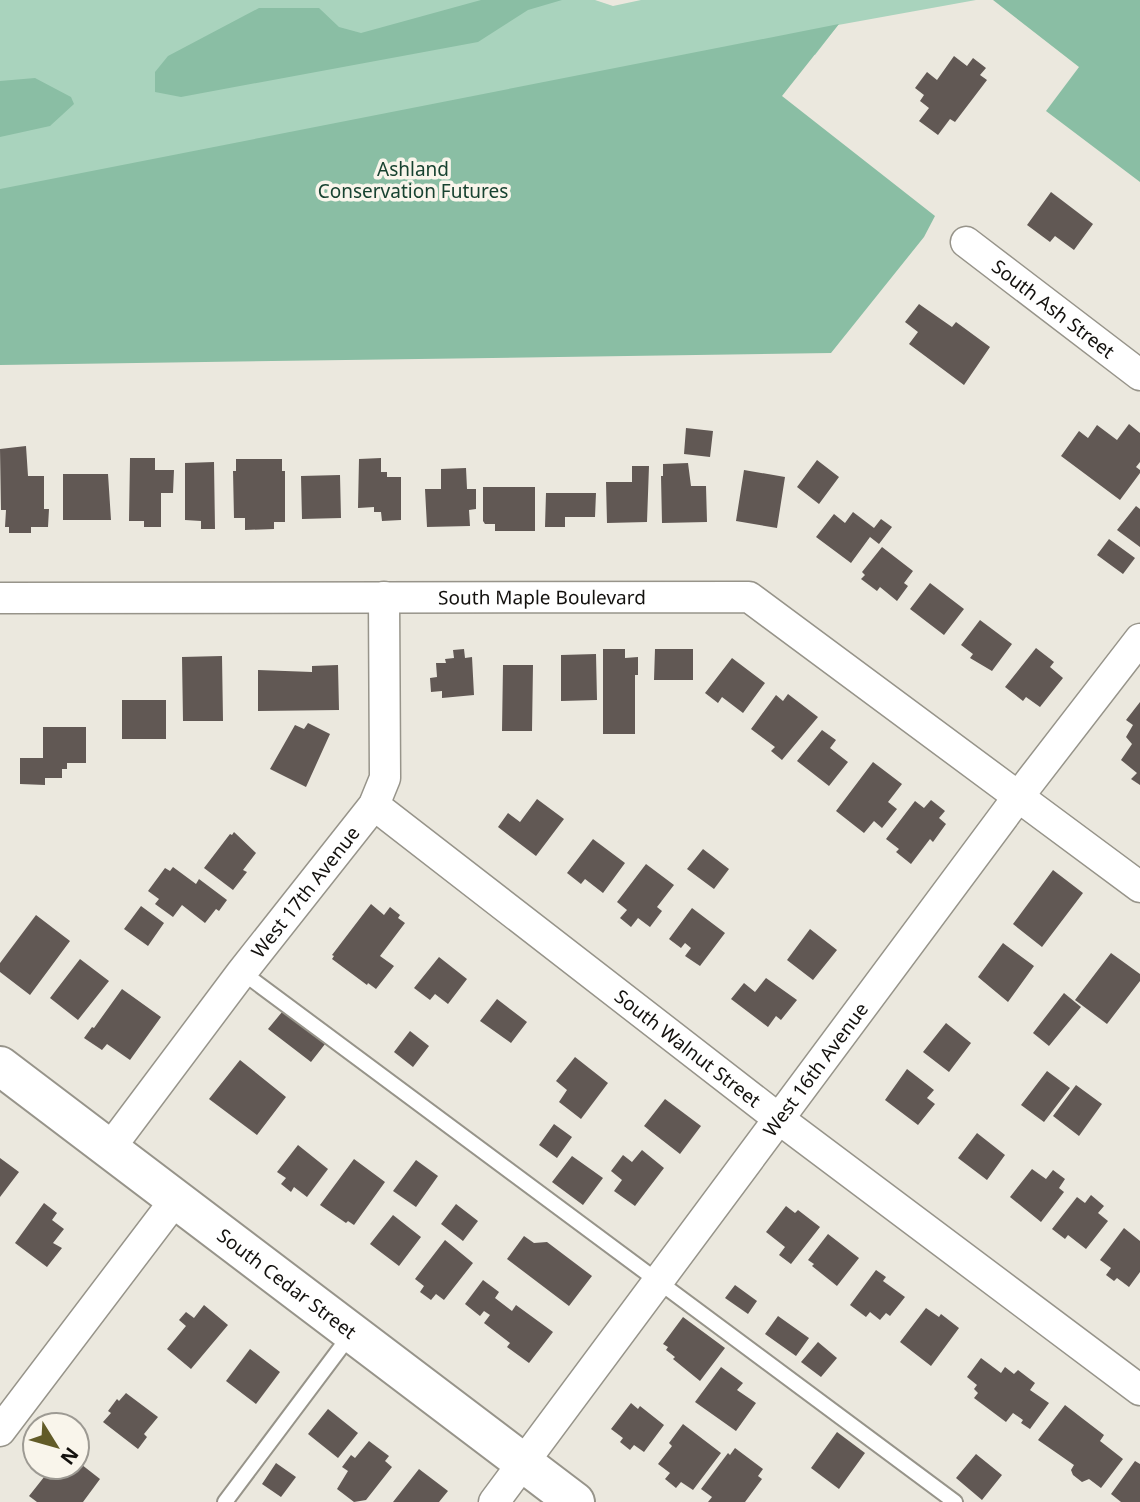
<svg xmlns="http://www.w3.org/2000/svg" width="1140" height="1502" font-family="'Noto Sans',sans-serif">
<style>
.green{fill:#a9d3bd}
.forest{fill:#8abea4}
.building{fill:#615854}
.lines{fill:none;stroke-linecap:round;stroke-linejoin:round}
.service-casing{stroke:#97948a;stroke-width:18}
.minor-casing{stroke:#97948a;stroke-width:33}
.secondary-casing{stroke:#97948a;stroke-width:42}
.service{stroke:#fff;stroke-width:14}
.minor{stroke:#fff;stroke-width:30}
.secondary{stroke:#fff;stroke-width:38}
.labels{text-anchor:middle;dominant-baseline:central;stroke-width:7;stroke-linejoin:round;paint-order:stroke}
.park-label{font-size:19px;fill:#174230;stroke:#f9f5eb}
.street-label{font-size:19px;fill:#13110e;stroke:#f9f5eb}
</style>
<rect width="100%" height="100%" fill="#ebe8de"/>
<path class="green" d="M0 0H595L613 6 641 0H976L838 25 815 55 788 35 0 365Z"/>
<path class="forest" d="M481 0H562L528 10 478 42 181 97 155 92V72L168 56 259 8H319L339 27 361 33Z
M993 0H1140V182L1046 111 1079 67Z
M839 24 782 96 935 216 924 237 831 353 0 365V189Z
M35 78 71 97 74 104 50 126 0 137V81Z"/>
<path class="building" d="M954 56 967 66 973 58 986 68 980 75 987 80 955 122 950 119 938 135 919 121 929 108 920 101 924 95 915 88 927 72 937 80Z
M1051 192 1093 224 1074 250 1055 236 1050 242 1027 225Z
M919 304 952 327 956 322 990 347 964 385 909 344 918 332 905 322Z
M1129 424 1140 433V462L1136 467 1140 470V473L1120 500 1061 456 1079 431 1088 438 1097 425 1117 440Z
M686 428 713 431 710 457 684 454Z
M26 446 28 476H44V509H49L48 527H31V533H9V527H5L6 510H1L0 449Z
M130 458H155V470H174L173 493H161V527H144V521H129Z
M381 458V472H387V477H401V520L382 521 381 512H374V507L358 508 359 459Z
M236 459H282V471H285V522H274V529L245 530V518H234L233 471H236Z
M817 460 839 477 819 504 797 487Z
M214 462 215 529H201V521L185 520V463Z
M688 463 691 486H706L707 522 662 523 661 476H663V464Z
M632 466H649L647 522 607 523 606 482H632Z
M466 468 467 489H476V509L469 510 470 526 427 527 425 489H441V469Z
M744 470 785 477 777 528 736 521Z
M63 474H108L111 520H63Z
M340 475 341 518 302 519 301 476Z
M483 487H535V531H495V524H485L483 521Z
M546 493H596L595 517H565V527H545Z
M1136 506 1140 509V547L1117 530Z
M853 512 874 528 881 519 892 527 879 544 870 537 851 563 816 537 834 514 845 523Z
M1109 539 1135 558 1123 574 1097 555Z
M882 547 913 571 904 583 908 586 897 601 880 587 877 591 861 579 865 575 862 572Z
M930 583 964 609 944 635 910 609Z
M980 620 1012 644 992 671 970 658 973 654 961 645Z
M1036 648 1054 662 1050 667 1063 678 1040 707 1026 697 1023 701 1005 687Z
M464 649 465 658 472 657 474 695 442 698V691L431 692 430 678 437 677 436 663H446L445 659 454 658 453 650Z
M603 649H625V658L638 657V675H635V734H603Z
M655 649H693V680H654Z
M596 654 597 700 561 701V655Z
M222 656 223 721H183L182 657Z
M732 658 765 683 743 713 722 697 718 703 705 693Z
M338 665 339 710 258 711V670L312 672V666Z
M503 665H533L532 731H502Z
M788 694 818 717 782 760 771 751 775 747 751 729 776 695 783 701Z
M122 700H166V739H122Z
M1140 702V785L1131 779 1137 773 1121 760 1132 744 1126 737 1133 725 1126 720Z
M308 723 330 734 306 787 270 769 295 725 304 729Z
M43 727H86V763H67V769H62V778H45V785L20 784V758H43Z
M822 730 836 740 830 748 848 762 829 786 797 761Z
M873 762 902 784 888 802 897 809 882 828 874 821 864 833 836 811Z
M537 799 564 819 536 856 498 827 508 813 520 822Z
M931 800 945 811 939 818 946 824 933 842 930 839 911 864 896 852 899 849 886 839 915 801 924 808Z
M234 832 256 853 243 870 247 872 233 890 204 868 230 834 232 835Z
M593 839 625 863 603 893 585 879 581 884 567 873Z
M703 849 729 869 714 889 687 869Z
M646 864 674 885 657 907 662 911 650 927 638 918 631 927 620 918 627 910 617 902Z
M173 867 196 884 199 879 227 900 219 911 216 909 205 923 182 905 173 917 155 904 159 899 148 891 165 868 170 871Z
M1053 870 1083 893 1042 947 1013 924Z
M371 904 384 915 390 907 400 915 398 918 405 923 380 956 394 966 376 989 368 983 367 985 332 959 334 956 332 955Z
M141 906 164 923 148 946 124 929Z
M692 908 725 933 700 966 685 956 691 948 685 943 681 948 669 939Z
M36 915 70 941 30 995 0 972V963Z
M810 929 837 950 813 980 787 960Z
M1003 943 1034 966 1008 1002 978 977Z
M1111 953 1140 974V981L1107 1024 1075 1000Z
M439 957 467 979 448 1004 435 994 430 1000 414 988Z
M80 959 109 981 78 1020 50 998Z
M766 978 797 1000 781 1020 776 1016 768 1027 731 999 744 983 755 992Z
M122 989 161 1017 130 1060 107 1044 102 1050 84 1038 92 1027 94 1028Z
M1064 993 1081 1007 1049 1046 1033 1033Z
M497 999 527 1022 511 1043 480 1021Z
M287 1006 329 1039 311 1062 268 1029Z
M946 1023 971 1043 949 1072 923 1052Z
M410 1031 429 1046 413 1067 394 1052Z
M575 1057 608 1083 581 1119 559 1102 567 1090 556 1081Z
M240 1060 286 1097 257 1135 209 1099Z
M907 1069 934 1090 927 1098 935 1104 918 1125 885 1100Z
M1047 1071 1070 1088 1044 1122 1021 1105Z
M1076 1085 1102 1104 1079 1136 1053 1116Z
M665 1099 701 1126 680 1154 644 1126Z
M554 1124 572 1137 557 1158 539 1145Z
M977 1133 1005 1155 987 1180 958 1158Z
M298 1145 328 1169 307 1197 294 1187 291 1192 281 1184 286 1178 277 1172Z
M642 1150 664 1168 635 1206 614 1191 622 1180 611 1171 623 1155 632 1162Z
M572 1156 603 1178 583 1205 552 1182Z
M0 1158 19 1172 0 1197Z
M354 1159 385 1182 354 1225 348 1221 346 1223 320 1205Z
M416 1160 438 1176 416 1207 393 1191Z
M1032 1169 1046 1179 1053 1170 1065 1179 1059 1188 1064 1192 1041 1222 1010 1197Z
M1091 1195 1104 1206 1098 1213 1108 1221 1086 1249 1068 1235 1065 1239 1052 1229 1077 1197 1085 1203Z
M44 1203 57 1213 52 1220 64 1229 53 1243 62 1248 47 1267 15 1243Z
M456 1204 478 1221 463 1241 441 1224Z
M786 1206 795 1213 798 1210 820 1227 791 1264 779 1255 785 1247 766 1232Z
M393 1215 421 1237 399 1266 370 1244Z
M1124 1228 1140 1241V1272L1129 1287 1117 1278 1114 1281 1106 1275 1111 1268 1100 1260Z
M828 1234 859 1258 837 1286 812 1266 814 1264 808 1260Z
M524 1236 534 1243 547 1242 592 1276 569 1306 507 1259Z
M445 1240 473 1263 444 1300 436 1294 431 1300 420 1292 424 1286 415 1279Z
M876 1270 886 1277 883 1281 905 1297 890 1316 886 1313 880 1320 870 1312 866 1317 850 1305Z
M483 1280 499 1292 495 1298 512 1311 516 1305 553 1332 529 1363 507 1347 510 1343 484 1323 490 1315 484 1311 480 1316 465 1304Z
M735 1285 757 1301 748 1314 725 1298Z
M204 1305 228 1325 191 1369 167 1349 186 1326 179 1320 186 1312 194 1318Z
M926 1308 939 1317 941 1314 959 1328 931 1366 900 1342Z
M778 1316 809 1338 796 1356 765 1334Z
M683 1317 725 1348 700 1381 673 1359 675 1357 666 1350 668 1347 663 1344Z
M818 1342 837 1358 821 1377 801 1362Z
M250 1349 280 1372 256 1404 226 1381Z
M981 1358 1001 1373 1005 1367 1014 1374 1018 1370 1035 1383 1030 1390 1049 1403 1030 1429 1021 1423 1023 1420 1013 1413 1006 1422 974 1398 978 1393 974 1389 977 1385 967 1377Z
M721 1367 743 1383 737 1390 756 1403 736 1431 695 1402Z
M126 1393 158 1417 144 1434 147 1437 138 1449 103 1422 111 1413 108 1411 117 1399 119 1401Z
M631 1403 638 1409 640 1406 664 1425 644 1452 634 1445 630 1450 620 1442 623 1438 611 1429Z
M1065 1405 1104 1435 1100 1441 1123 1459 1101 1488 1089 1479 1082 1482 1073 1475 1071 1470 1074 1465 1038 1440Z
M328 1409 358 1433 338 1458 308 1434Z
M683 1424 721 1453 693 1490 681 1482 676 1488 665 1479 670 1473 658 1464 672 1446 669 1443Z
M837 1432 865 1453 839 1489 811 1468Z
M369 1441 389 1456 385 1461 392 1467 366 1500 354 1502 337 1489 348 1471 342 1467 351 1455 355 1458Z
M735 1448 763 1469 758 1476 762 1479 745 1502H708L712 1497 701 1489 728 1453 730 1455Z
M976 1454 1002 1475 982 1500 956 1478Z
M77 1461 100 1479 83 1502H37L29 1496 52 1467 57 1471 60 1467H77Z
M1135 1461 1140 1464V1502H1121L1111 1494Z
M276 1463 296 1477 281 1497 262 1484Z
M419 1469 448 1491 439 1502H393Z"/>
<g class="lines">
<g class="service-casing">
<path id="service" d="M242 972 955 1502
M225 1502 351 1334"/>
</g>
<g class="minor-casing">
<g id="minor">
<path id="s1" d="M966 242 1140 375"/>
<path id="s2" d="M0 598 749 597 1140 887"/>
<path id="s3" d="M374 805 779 1119 1140 1390"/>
<path id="s4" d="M110 1148 242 972 374 805 385 778 384 597"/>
<path d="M0 1431 176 1199"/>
<path id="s5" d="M494 1502 1018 797 1140 639"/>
</g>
</g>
<g class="secondary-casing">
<g id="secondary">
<path id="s6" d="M0 1066 575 1502"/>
</g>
</g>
<use href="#service" class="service"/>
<use href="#minor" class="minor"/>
<use href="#secondary" class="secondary"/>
</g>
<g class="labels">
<g class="park-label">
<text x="413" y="169">Ashland<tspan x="413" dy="22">Conservation Futures</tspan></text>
</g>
<g class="street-label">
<text stroke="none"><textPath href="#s1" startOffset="110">South Ash Street</textPath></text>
<text stroke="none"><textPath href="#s2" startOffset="542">South Maple Boulevard</textPath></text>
<text stroke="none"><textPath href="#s4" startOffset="322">West 17th Avenue</textPath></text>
<text stroke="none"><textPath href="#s3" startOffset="397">South Walnut Street</textPath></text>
<text stroke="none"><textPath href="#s5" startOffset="539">West 16th Avenue</textPath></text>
<text stroke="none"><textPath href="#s6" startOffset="360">South Cedar Street</textPath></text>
</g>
</g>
<g transform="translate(56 1446) rotate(127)"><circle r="33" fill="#f9f5eb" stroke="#9d9a93" stroke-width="2"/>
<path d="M0-5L12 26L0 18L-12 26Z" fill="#625b27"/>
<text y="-10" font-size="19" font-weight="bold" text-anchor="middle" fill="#13110e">N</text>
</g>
</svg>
